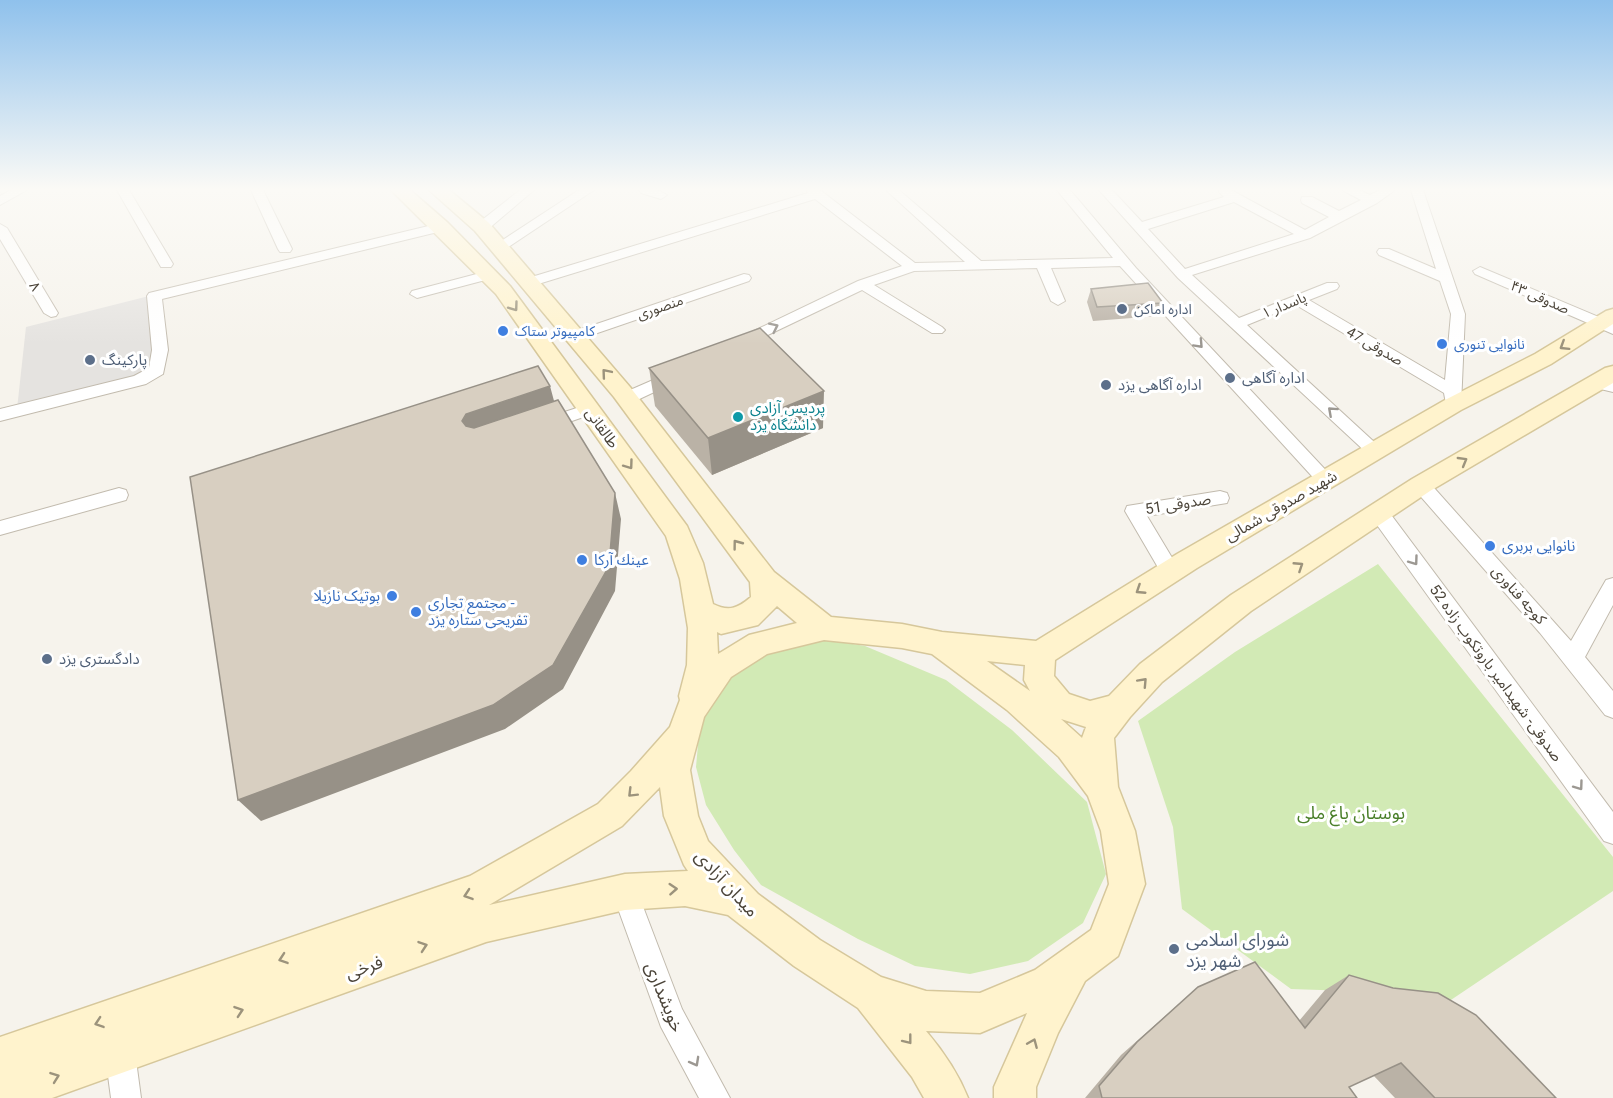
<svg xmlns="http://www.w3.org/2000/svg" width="1613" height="1098" font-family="Roboto,'Noto Sans Arabic',sans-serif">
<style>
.green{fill:#d2eab5}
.parking{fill:#e5e3e0}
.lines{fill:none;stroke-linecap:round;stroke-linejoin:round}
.minor-casing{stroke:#c2bbae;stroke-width:2}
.secondary-casing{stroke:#d6c79b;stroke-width:3}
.minor{fill:#fff;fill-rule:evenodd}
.secondary{fill:#fff3cd;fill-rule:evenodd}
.wall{fill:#bab2a6}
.shaded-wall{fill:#979187}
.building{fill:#d8cfc1;stroke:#979187;stroke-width:1.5}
.oneway{stroke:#9c937c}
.oneway2{stroke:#9c9892}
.service-dot{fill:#5c6f8a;stroke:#fff;stroke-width:2}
.shop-dot{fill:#3f7fe0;stroke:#fff;stroke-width:2}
.culture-dot{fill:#0f9aa8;stroke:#fff;stroke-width:2}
.labels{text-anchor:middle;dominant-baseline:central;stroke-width:6;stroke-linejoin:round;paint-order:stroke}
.far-street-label{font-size:14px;fill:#4b4439;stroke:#fff}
.far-service-label{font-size:14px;fill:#4e5e75;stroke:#fff;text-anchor:start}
.far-shop-label{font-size:14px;fill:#366cbe;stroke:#fff;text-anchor:start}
.service-label{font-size:15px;fill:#4e5e75;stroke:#fff;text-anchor:start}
.culture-label{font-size:15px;fill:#0d838f;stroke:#fff;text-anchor:start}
.street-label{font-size:15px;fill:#4b4439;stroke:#fff}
.shop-label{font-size:15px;fill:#366cbe;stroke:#fff;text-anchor:start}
.near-park-label{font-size:18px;fill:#4a7f2a;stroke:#fff}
.near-street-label{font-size:18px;fill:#4b4439;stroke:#fff}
.near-service-label{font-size:18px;fill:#4e5e75;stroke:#fff;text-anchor:start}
</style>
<rect width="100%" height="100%" fill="#f6f3ec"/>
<path class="green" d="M1378 564 1613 857V891L1436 1010 1379 992 1291 989 1182 909 1173 827 1138 721 1235 652Z
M828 640 865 646 946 680 1012 730 1087 802 1106 874 1083 923 1028 961 970 974 915 966 858 939 761 885 734 850 706 805 696 767 699 734 706 710 735 672 761 654Z"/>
<path class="parking" d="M153 295 156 369 138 380 17 409 26 327Z"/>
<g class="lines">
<g class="minor-casing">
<path id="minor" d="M11 190H27L0 205V196Z
M117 190H129L173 264 171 267H161Z
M251 190H263L292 249 290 252H280L278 249Z
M520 190H534L487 230H477L475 227 477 224Z
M579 190H594L504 250H494L492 247Z
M639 190H658L667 195 661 199 641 193Z
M806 190H820L915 263 965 262 886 190H899L981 261 1113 258 1057 190H1070L1136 268 1335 480 1332 485 1326 486 1320 485 1120 266 1051 268 1065 301 1058 305 1051 301 1037 268 914 271 874 285 942 327 945 330 942 333H932L862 290 745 346H735L732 343 735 340 858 281 902 266 815 199 535 285H525L523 282 525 279 808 193Z
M1099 190H1112L1142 222 1224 197 1219 192 1220 190H1231L1305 230 1329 217 1302 203 1301 200 1302 197H1312L1339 211 1361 200 1342 190H1359L1370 195 1380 190H1395L1377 203 1310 238 1192 275 1239 318 1327 283H1337L1339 286 1337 289 1309 300 1445 380 1451 314 1440 281 1379 255 1377 252 1379 249H1389L1436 269 1411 190H1423L1465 314 1461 405 1459 409H1447L1444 393 1296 305 1247 325 1384 451 1381 455H1369L1178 278ZM1234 202 1294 234 1185 269 1148 229Z
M441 223 448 227 446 230 162 299 168 350 163 374 146 384 0 421V409L134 376 149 368 152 350 147 296 149 293Z
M0 224 7 228 58 313 56 316 51 317 44 313 0 239Z
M1480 267 1613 323V334L1475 274 1473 271Z
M488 271 493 272 495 275 493 278 417 298 410 294 412 291Z
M744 274 749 275 751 278 749 281 580 339 575 341 567 336 570 333Z
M676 370 684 375 682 379 633 402H621L619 398 621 394Z
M1598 378 1613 382V392L1592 387 1590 383 1592 379Z
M589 404 595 405 597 409 595 413 543 431 537 429 534 425 537 421Z
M1421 479 1427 480 1571 641 1606 580 1613 578V605L1585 657 1613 691V718L1605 715 1540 633 1415 490 1412 485 1415 480Z
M119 488 126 490 128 495 126 500 0 535V521Z
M1220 491 1227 493 1229 498 1227 503 1147 516 1180 571 1177 576 1170 579 1163 576 1125 511 1127 506Z
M1379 506 1386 508 1613 812V844L1604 841 1372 518 1370 513 1372 508Z
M625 879 634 883 682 1009 730 1098H699L661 1027 612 892 616 883Z
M120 1038 130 1043 135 1053 141 1098H111L105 1053 110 1043Z"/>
</g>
<g class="secondary-casing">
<path id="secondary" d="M391 190H410L448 223 510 286 687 526 703 563 713 604C729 612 738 608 751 597L750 582 614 397 475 231 429 190H449L489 223 630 387 774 572 831 617 902 624 942 632 1036 641 1177 554 1445 400 1535 354 1606 311 1613 309V324L1551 364 1461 410 1197 568 1055 660 1054 676 1069 694 1090 701 1109 696 1140 664 1231 595 1412 479 1605 368 1613 366V383L1430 491 1251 611 1162 682 1130 717 1114 738 1118 787 1135 831 1145 884 1118 956 1085 981 1058 1033 1036 1087V1098H994V1087L1027 1013 980 1033 926 1031C943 1051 958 1073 968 1098H924L912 1077 858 1008 794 966 728 915 685 906 625 910 486 942 52 1098H0V1037L470 876 598 804 631 771 670 727 680 700 679 696 687 665 688 628 680 579 666 536 496 294ZM777 606 797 623 749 635 718 654 717 632 721 634 758 625ZM824 640 902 648 932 654 1007 710 1059 757 1088 796 1101 831 1109 884 1091 930 1035 970 980 993 926 991 881 977 820 940 758 894 708 841 698 816 690 770 704 717 731 677 767 654ZM987 661 1025 665 1024 680 1030 691ZM1061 719 1086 727 1082 738 1081 737ZM660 787 664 816 684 865 688 871 625 874 489 905 622 826Z"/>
</g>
<use href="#minor" class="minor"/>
<use href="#secondary" class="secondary"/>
</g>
<path class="wall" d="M1091 289 1163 303 1158 316 1093 321 1087 302Z
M649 368 823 428 712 475 655 406Z
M1349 975 1556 1098H1395L1373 1075 1349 1087 1357 1098H1085L1121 1055 1198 987 1299 1021 1325 990Z"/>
<path class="shaded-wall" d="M550 386 557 412 476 440 462 421 466 414Z
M824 391 823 428 712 475 708 438Z
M615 493 621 519 615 591 563 689 505 729 261 821 238 800Z"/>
<path class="building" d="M1148 283 1163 303 1097 307 1091 289Z
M760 328 824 391 708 438 649 368Z
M538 366 550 386 466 414 462 421 466 426 474 428 558 400 615 493 609 566 553 665 493 705 238 800 190 477Z
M1255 962 1305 1028 1349 975 1393 988 1438 993 1476 1015 1556 1098H1435L1401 1063 1349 1087 1357 1098H1102L1099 1086 1137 1042 1198 987Z"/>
<defs><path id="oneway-chevron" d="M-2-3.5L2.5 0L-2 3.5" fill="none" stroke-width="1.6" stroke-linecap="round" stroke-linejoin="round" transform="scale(1.5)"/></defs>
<g class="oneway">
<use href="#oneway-chevron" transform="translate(514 307) rotate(54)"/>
<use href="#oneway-chevron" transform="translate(1564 346) rotate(148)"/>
<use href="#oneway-chevron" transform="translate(606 373) rotate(-130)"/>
<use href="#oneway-chevron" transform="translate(1463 461) rotate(-30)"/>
<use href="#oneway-chevron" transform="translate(629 465) rotate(54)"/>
<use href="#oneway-chevron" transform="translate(737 544) rotate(-127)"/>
<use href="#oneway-chevron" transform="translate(1299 566) rotate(-33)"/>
<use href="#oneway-chevron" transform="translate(1140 590) rotate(147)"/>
<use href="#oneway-chevron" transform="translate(1143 682) rotate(-47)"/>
<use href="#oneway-chevron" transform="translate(632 793) rotate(135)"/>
<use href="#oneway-chevron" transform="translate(673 889) rotate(-4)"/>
<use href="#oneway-chevron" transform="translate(468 895) rotate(161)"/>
<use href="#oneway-chevron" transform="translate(423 946) rotate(-19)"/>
<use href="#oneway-chevron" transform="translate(283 959) rotate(161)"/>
<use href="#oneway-chevron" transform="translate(239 1011) rotate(-19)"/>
<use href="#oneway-chevron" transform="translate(99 1023) rotate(161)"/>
<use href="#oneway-chevron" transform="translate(908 1040) rotate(52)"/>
<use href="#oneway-chevron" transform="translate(1033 1043) rotate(-67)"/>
<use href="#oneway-chevron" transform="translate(55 1077) rotate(-20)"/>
</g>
<g class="oneway2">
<use href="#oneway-chevron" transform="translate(774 327) rotate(-26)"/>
<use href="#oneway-chevron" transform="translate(1199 344) rotate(47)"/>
<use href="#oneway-chevron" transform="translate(1332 411) rotate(-138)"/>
<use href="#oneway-chevron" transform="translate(1414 561) rotate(54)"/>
<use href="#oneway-chevron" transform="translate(1579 786) rotate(54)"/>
<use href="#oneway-chevron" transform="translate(695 1062) rotate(61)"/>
</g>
<linearGradient id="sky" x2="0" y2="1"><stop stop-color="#8fc1ec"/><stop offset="0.55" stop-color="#fbfaf6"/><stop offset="1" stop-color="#fbfaf6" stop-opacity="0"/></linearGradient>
<rect width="1613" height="344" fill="url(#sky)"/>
<g class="service-dot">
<circle cx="1122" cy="309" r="6"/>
<circle cx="90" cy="360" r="6"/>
<circle cx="1230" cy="378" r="6"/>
<circle cx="1106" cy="385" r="6"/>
<circle cx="47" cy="659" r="6"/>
<circle cx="1174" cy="949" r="6"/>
</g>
<g class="shop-dot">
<circle cx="503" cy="331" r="6"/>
<circle cx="1442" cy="344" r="6"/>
<circle cx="1490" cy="546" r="6"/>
<circle cx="582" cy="560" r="6"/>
<circle cx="392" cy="596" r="6"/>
<circle cx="416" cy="612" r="6"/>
</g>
<circle class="culture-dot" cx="738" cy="417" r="6"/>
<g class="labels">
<g class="far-street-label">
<text transform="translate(35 286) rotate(59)">۸</text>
<text transform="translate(1540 297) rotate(24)">صدوقی ۴۳</text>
<text transform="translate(1284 305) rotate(-22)">پاسدار ۱</text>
<text transform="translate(660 307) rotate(-19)">منصوری</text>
<text transform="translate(1375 346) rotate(30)">صدوقی 47</text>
</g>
<g class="far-service-label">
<text x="1134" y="309">اداره اماکن</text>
</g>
<g class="far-shop-label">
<text x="515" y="331">کامپیوتر ستاک</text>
<text x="1454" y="344">نانوایی تنوری</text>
</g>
<g class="service-label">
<text x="102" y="360">پارکینگ</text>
<text x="1242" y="378">اداره آگاهی</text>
<text x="1118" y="385">اداره آگاهی یزد</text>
<text x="59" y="659">دادگستری یزد</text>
</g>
<g class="culture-label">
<text x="750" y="408">پردیس آزادی<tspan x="750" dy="17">دانشگاه یزد</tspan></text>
</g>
<g class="street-label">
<text transform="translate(602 428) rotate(54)">طالقانی</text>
<text transform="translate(1178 504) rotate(-9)">صدوقی 51</text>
<text transform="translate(1281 506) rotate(-30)">شهید صدوقی شمالی</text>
<text transform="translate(1519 595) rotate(48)">کوچه فناوری</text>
<text transform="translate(1496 673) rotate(54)">52 صدوقی- شهیدامیر باروتکوب زاده</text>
</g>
<g class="shop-label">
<text x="1502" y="546">نانوایی بربری</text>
<text x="594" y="560">عينك آركا</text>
<text x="380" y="596" text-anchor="end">بوتیک نازیلا</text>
<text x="428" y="603">مجتمع تجاری -<tspan x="428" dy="17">تفریحی ستاره یزد</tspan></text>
</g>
<g class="near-park-label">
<text x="1351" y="812">بوستان باغ ملی</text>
</g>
<g class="near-street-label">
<text transform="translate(727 883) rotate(47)">میدان آزادی</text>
<text transform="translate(364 967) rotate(-19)">فرخی</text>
<text transform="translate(665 997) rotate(68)">خویشداری</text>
</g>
<g class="near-service-label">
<text x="1186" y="939">شورای اسلامی<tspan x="1186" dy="21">شهر یزد</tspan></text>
</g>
</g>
</svg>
